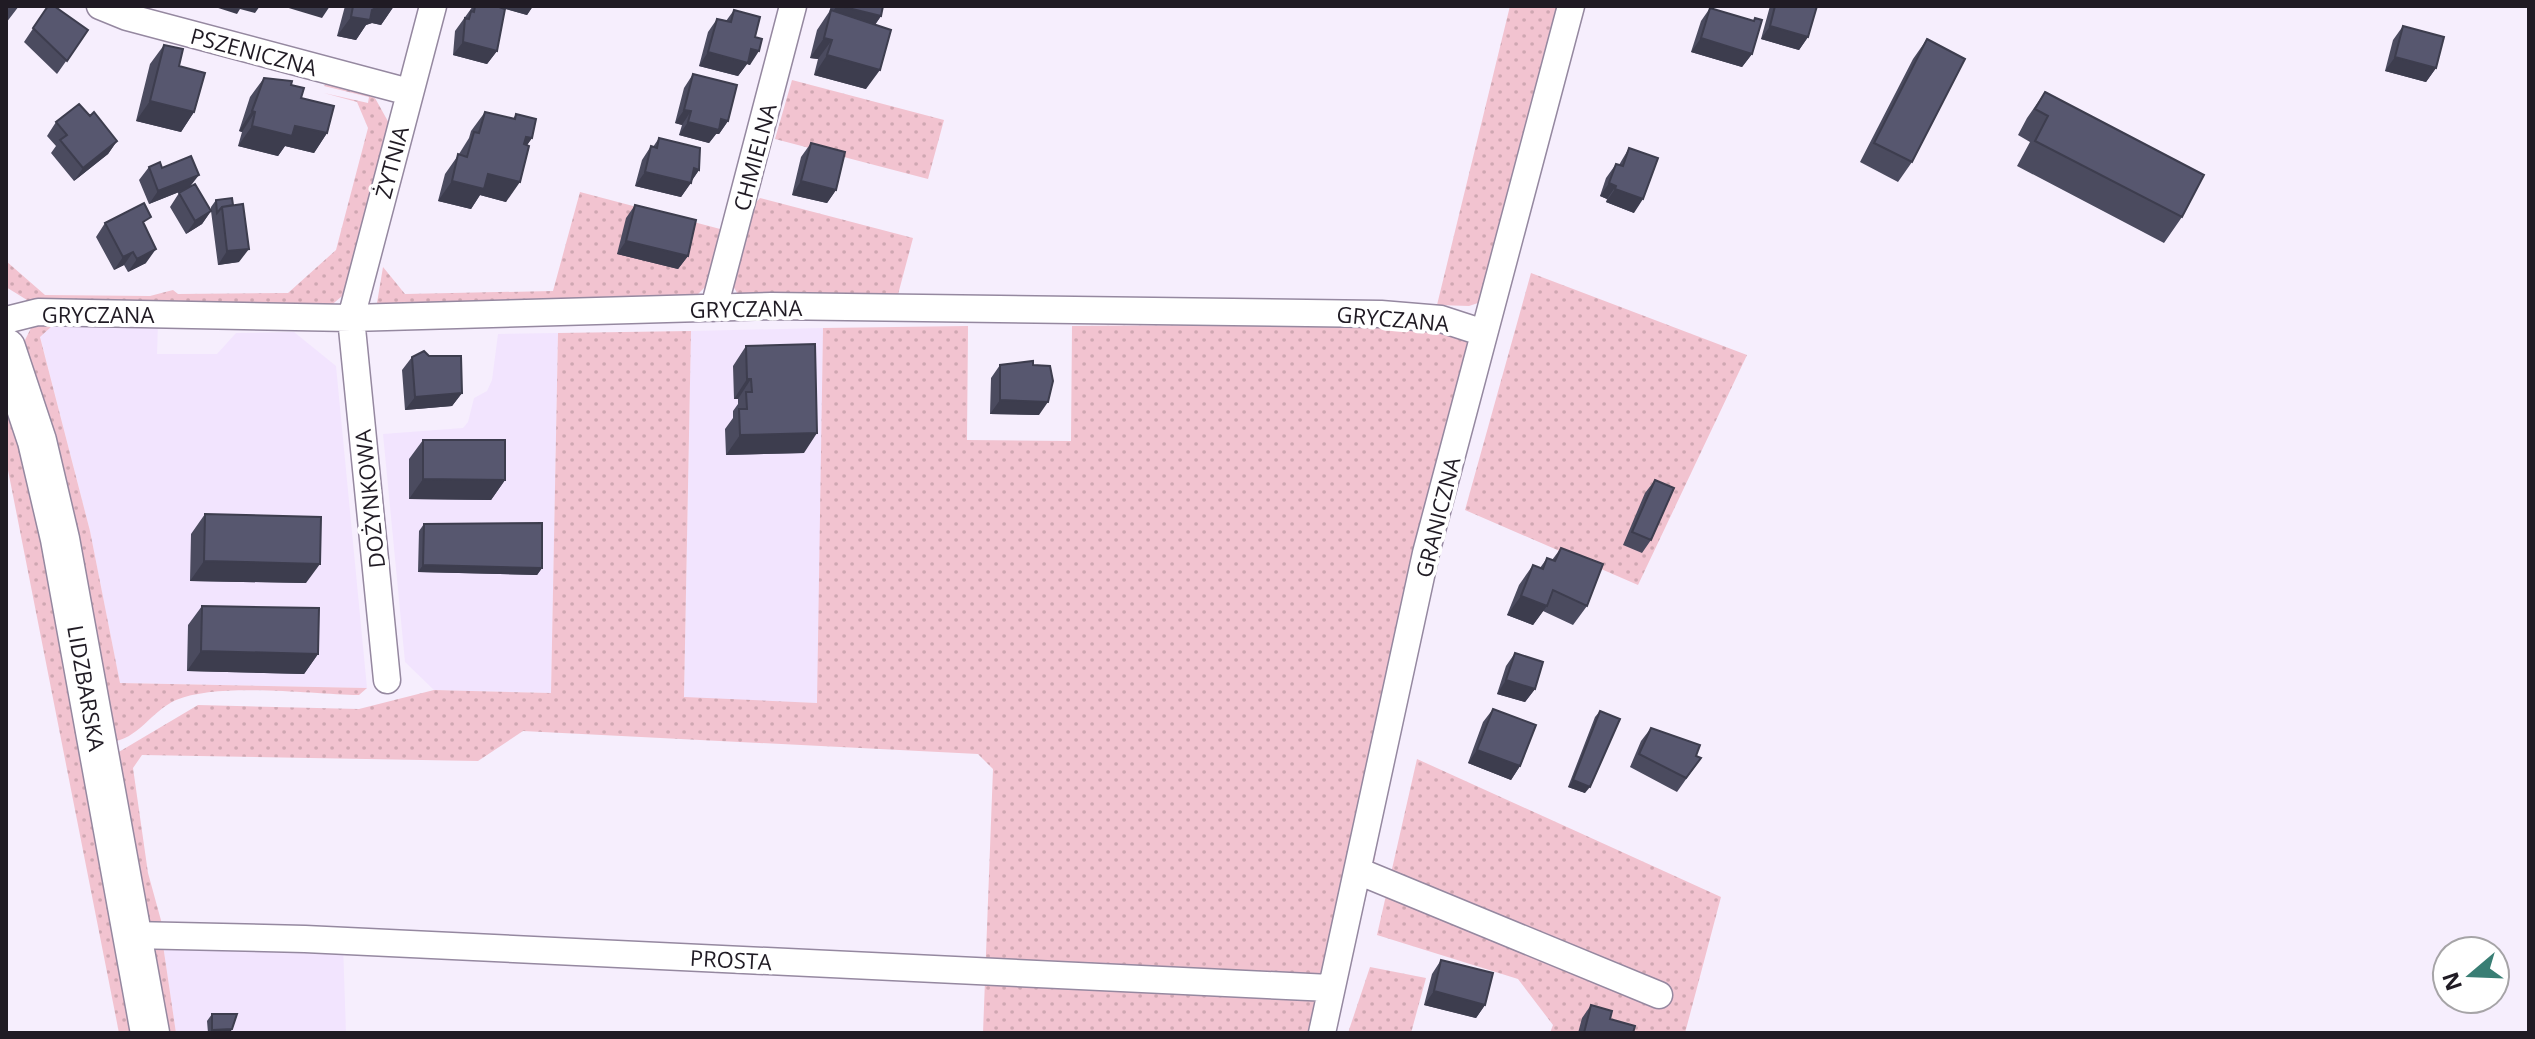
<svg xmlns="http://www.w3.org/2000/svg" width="2535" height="1039" font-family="'Open Sans',sans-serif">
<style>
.built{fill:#f2e4fe}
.green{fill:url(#green-dots)}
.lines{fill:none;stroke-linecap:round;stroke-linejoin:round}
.minor-casing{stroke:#9588a0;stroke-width:29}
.secondary-casing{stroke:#9588a0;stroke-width:41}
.minor{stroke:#fff;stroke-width:26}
.secondary{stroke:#fff;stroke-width:38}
.wall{fill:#4b4b5f}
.shaded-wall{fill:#3d3d4e}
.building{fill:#57576f;stroke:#3d3d4e;stroke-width:2}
.labels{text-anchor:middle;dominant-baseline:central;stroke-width:8;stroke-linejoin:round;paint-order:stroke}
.street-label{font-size:22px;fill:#201b24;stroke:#fff}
</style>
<defs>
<pattern id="green-dots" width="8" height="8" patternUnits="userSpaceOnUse" patternTransform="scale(2)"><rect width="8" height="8" fill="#f2c3d0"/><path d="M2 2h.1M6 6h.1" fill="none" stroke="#cfa7b2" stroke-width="1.8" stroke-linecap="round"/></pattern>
</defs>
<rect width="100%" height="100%" fill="#f6eefd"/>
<path class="built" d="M158 325 157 354H217L236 333 294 332 336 366 367 688 120 683 90 531 40 336 52 326Z
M823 328 818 703 684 698 691 331Z
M558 333 551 693 434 690 405 662 383 434 463 428 468 422 474 398 487 391 492 380 498 334Z
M343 944 346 1033H176L163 945Z"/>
<path class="green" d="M1510 6H1572L1481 302 1469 306 1437 305Z
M792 80 944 120 928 179 775 139Z
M329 81 375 98 390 125 347 292 329 307 48 304 27 300 6 287V261L45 295 150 296 173 290 178 294 288 293 336 250 368 128 357 102 324 93 368 103 369 97 324 86Z
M580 192 724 230 707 285 696 296 385 307 377 303 383 267 405 294 553 291Z
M760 198 913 238 896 302 739 296 730 281 750 209Z
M1531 273 1747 355 1638 585 1465 510Z
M1325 324 1468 327 1479 336 1389 773 1373 869 1332 1033H983L993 769 978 754 523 731 478 761 142 755 133 768 148 873 162 924H153L141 919 112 756 198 705 359 709 434 690 551 693 558 333 691 331 684 697 817 703 823 328 968 326 967 440 1071 441 1072 326Z
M32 326H52L40 337 90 531 120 683 367 688 359 695C311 694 218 682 176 700 151 711 138 740 110 742L22 346Z
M6 389 52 585 137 1033H119L6 460Z
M1417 759 1721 897 1685 1033H1550L1553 1025 1518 979 1377 935Z
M163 945 176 1033H163L149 955Z
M1370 967 1426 978 1411 1033H1348Z"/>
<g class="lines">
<g class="minor-casing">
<path id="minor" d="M100 6 127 17 409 92
M714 308 793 6
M6 320 38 312 351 318 771 306 1381 314 1441 319 1484 333
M387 680 351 318 433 6
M1358 871 1659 995
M132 935 305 939 1330 988
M1322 1033 1426 553 1571 6"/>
</g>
<g class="secondary-casing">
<path id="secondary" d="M6 348 37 441 60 539 150 1033"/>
</g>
<use href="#minor" class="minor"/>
<use href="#secondary" class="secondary"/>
</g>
<path class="wall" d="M6 6H19L6 23Z
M48 6 88 30 57 74 24 42Z
M345 6H394L381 25 372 23 366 25 356 40 337 36Z
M473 6H533L527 15 505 9 497 51 487 64 453 55 455 31Z
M831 6H883L881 16 875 25 866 89 814 75 818 59 810 58 817 30 829 12Z
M1770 6H1817L1808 37 1799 50 1761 39Z
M1710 8 1753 21 1755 18 1752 54 1742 67 1691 52 1701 21Z
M734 10 755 37 750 65 747 64 738 76 699 66 708 32 717 19 726 21Z
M2403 26 2436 68 2426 82 2385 71 2393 40Z
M1927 39 1912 162 1898 182 1860 162 1913 59Z
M164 45 179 66 194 112 181 132 136 121 150 64Z
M693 74 728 121 719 134H716L709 143 679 135 682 125 675 123 684 88Z
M264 78 291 85 327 133 314 153 285 146 278 156 238 146 242 132 239 131 250 97Z
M2045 92 2182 217 2164 243 2017 166 2030 142 2018 135 2027 118Z
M485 112 513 119 516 114 532 138 527 145 506 202 480 195 471 209 438 201 445 174 459 154 469 138 471 131Z
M90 116 117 141 108 154 74 181 51 153 56 146 47 136 56 122Z
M659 138 699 170 681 197 635 186 642 160 651 146 653 147Z
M811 143 836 190 827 203 792 195 801 157Z
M1629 148 1634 213 1606 202 1607 199 1600 196 1606 178 1616 164 1619 165Z
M149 167 162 168 191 186 211 211V207L216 200 232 198 239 262 218 265 211 211 202 224 186 234 170 207 179 193 184 190 149 204 139 180Z
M635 205 688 256 678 269 617 254 626 218Z
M105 223 145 226 146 263 128 272 124 265 114 270 96 237Z
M746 346 804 453 726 455 725 429 733 418V411L738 404V399H734L733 366Z
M412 357 462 393 452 406 405 410 402 370Z
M1000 365 1039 415 990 414 991 378Z
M423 440 505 480 491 500 409 499V459Z
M1655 480 1651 540 1642 553 1623 545 1645 493Z
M205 514 306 583 190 581 191 534Z
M424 524 542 568 537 575 418 572 419 531Z
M1561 548 1587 606 1573 625 1543 611 1533 625 1507 615 1519 585 1533 565 1540 568 1547 558 1552 560Z
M202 606 318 654 304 674 187 671 188 625Z
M1515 653 1535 689 1525 702 1497 694 1506 666Z
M1493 709 1520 766 1511 780 1468 763 1483 722Z
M1600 711 1585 793 1568 787 1595 717Z
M1651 728 1701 758 1677 792 1630 767 1641 741Z
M1441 960 1485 1005 1476 1018 1424 1005 1432 974Z
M1591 1005 1610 1019 1633 1033H1578L1582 1018Z
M212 1014 230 1033H208L207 1021Z"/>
<path class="shaded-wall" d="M212 6H260L255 13 240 9 237 14Z
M282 6H330L322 18Z
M380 6H394L381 25 372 23 366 25 356 40 337 36 351 17Z
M496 6H533L527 15Z
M837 6H840L881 16 871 30 829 16Z
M1770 26 1808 37 1799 50 1761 39Z
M824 38 832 40 818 59 810 58Z
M1701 38 1752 54 1742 67 1691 52Z
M463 42 497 51 487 64 453 55Z
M751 49 759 51 750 65 747 64 738 76 699 66 708 52Z
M827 55 880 70 866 89 814 75Z
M2395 57 2436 68 2426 82 2385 71Z
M150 101 194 112 181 132 136 121Z
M684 110 691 111 682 125 675 123Z
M252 111 255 112 242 132 239 131Z
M721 119 728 121 719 134H716L709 143 679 135 688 122Z
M252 126H295L327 133 314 153 285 146 278 156 238 146Z
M526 137 532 138 518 158Z
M117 141 108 154 74 181 83 168Z
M694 168 699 170 690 183Z
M645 172 691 183 681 197 635 186Z
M488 174 520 182 506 202 480 195 471 209 438 201 452 181Z
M199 175 189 188 149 204 158 191Z
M801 181 836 190 827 203 792 195Z
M1609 183 1616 186 1607 199 1600 196Z
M1615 189 1643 199 1634 213 1606 202Z
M211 211 202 224 186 234 195 221Z
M626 241 688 256 678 269 617 254Z
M156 249 146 263 128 272 137 259Z
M249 249 239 262 218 265 227 251Z
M133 252 124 265 114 270 123 257Z
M747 379H751L738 399H734Z
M462 393 452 406 405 410 415 397Z
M1000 400 1048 402 1039 415 990 414Z
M817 433 804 453 726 455 740 435Z
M423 479 505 480 491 500 409 499Z
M204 561 320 564 306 583 190 581Z
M423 565 542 568 537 575 418 572Z
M1521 596 1547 606 1533 625 1507 615Z
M201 651 318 654 304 674 187 671Z
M1506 680 1535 689 1525 702 1497 694Z
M1477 750 1520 766 1511 780 1468 763Z
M1573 780 1590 787 1585 793 1568 787Z
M1434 991 1485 1005 1476 1018 1424 1005Z
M232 1029 230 1033H210L212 1030Z"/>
<path class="building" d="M48 6H54L88 30 67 61 33 28Z
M353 6H380L372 10 370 20 351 17Z
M475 6H496L505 9 497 51 463 42 465 18 469 19 471 11 474 12Z
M840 6H883L881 16Z
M1775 6H1817L1808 37 1770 26Z
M1710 8 1754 21 1755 18 1762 20 1752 54 1701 38Z
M734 10 760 17 755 37 762 39 759 51 751 49 748 63 708 52 717 19 731 22Z
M831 10 891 30 880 70 827 55 832 40 824 38Z
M2403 26 2444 37 2436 68 2395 57Z
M1927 39 1965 59 1912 162 1874 143Z
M164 45 183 49 179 66 205 73 194 112 150 101Z
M693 74 737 85 728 121 721 119 719 130 688 122 691 111 684 110Z
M264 78 292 81 291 85 304 88 301 98 334 106 327 133 295 126 292 136 252 126 255 112 252 111Z
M2045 92 2204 175 2182 217 2035 141 2048 116 2035 109Z
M79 104 90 116 94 112 117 141 83 168 60 140 67 135 56 122Z
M485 112 515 119 516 114 536 119 532 138 526 137 524 144 529 146 520 182 488 174 484 189 452 181 458 154 467 157 474 132 479 133Z
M659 138 700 148 699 170 694 168 691 183 645 172 651 146 657 148Z
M811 143 845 152 836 190 801 181Z
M1629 148 1658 158 1643 199 1615 189 1616 186 1609 183 1616 164 1623 166Z
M191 156 199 175 158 191 149 167 160 162 162 168Z
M195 184 211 211 195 221 179 193Z
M232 198 233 205 222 207 217 213 216 200Z
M144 203 151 217 143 222 156 249 137 259 133 252 123 257 105 223Z
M243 204 249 249 227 251 222 207Z
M635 205 696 220 688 256 626 241Z
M815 344 817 433 740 435 739 409H747L746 392H752L751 379H747L746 346Z
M424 351 429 356H461L462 393 415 397 412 357Z
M1033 361V365L1050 366 1053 381 1048 402 1000 400V365Z
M423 440H505V480L423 479Z
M1655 480 1674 488 1651 540 1632 532Z
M205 514 321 517 320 564 204 561Z
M542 523V568L423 565 424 524Z
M1561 548 1603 564 1587 606 1553 590 1547 606 1521 596 1533 565 1543 569 1547 558 1555 561Z
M202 606 319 608 318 654 201 651Z
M1515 653 1543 662 1535 689 1506 680Z
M1493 709 1536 725 1520 766 1477 750Z
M1600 711 1620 719 1590 787 1573 780Z
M1651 728 1700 745 1696 756 1701 758 1686 778 1639 754Z
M1441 960 1493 973 1485 1005 1434 991Z
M1591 1005 1612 1011 1610 1019 1635 1026 1633 1033H1584Z
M212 1014H237L232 1029 212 1030Z"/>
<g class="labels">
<g class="street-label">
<text transform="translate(254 51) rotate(15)">PSZENICZNA</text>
<text transform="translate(754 157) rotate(-75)">CHMIELNA</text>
<text transform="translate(391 162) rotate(-75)">ŻYTNIA</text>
<text transform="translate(746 308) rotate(-1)">GRYCZANA</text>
<text x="98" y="314">GRYCZANA</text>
<text transform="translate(1393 318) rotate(5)">GRYCZANA</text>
<text transform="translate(369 499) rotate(-96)">DOŻYNKOWA</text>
<text transform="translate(1437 517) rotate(-76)">GRANICZNA</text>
<text transform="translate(87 688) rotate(80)">LIDZBARSKA</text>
<text transform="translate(731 959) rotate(3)">PROSTA</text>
</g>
</g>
<rect width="2535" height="1039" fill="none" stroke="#201b24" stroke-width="16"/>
<g transform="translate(2471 975) rotate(251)"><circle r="38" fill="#ffffff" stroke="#a6a4a7" stroke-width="2"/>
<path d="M0-6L14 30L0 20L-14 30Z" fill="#397e74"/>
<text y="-12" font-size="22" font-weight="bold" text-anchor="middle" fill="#201b24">N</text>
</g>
</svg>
